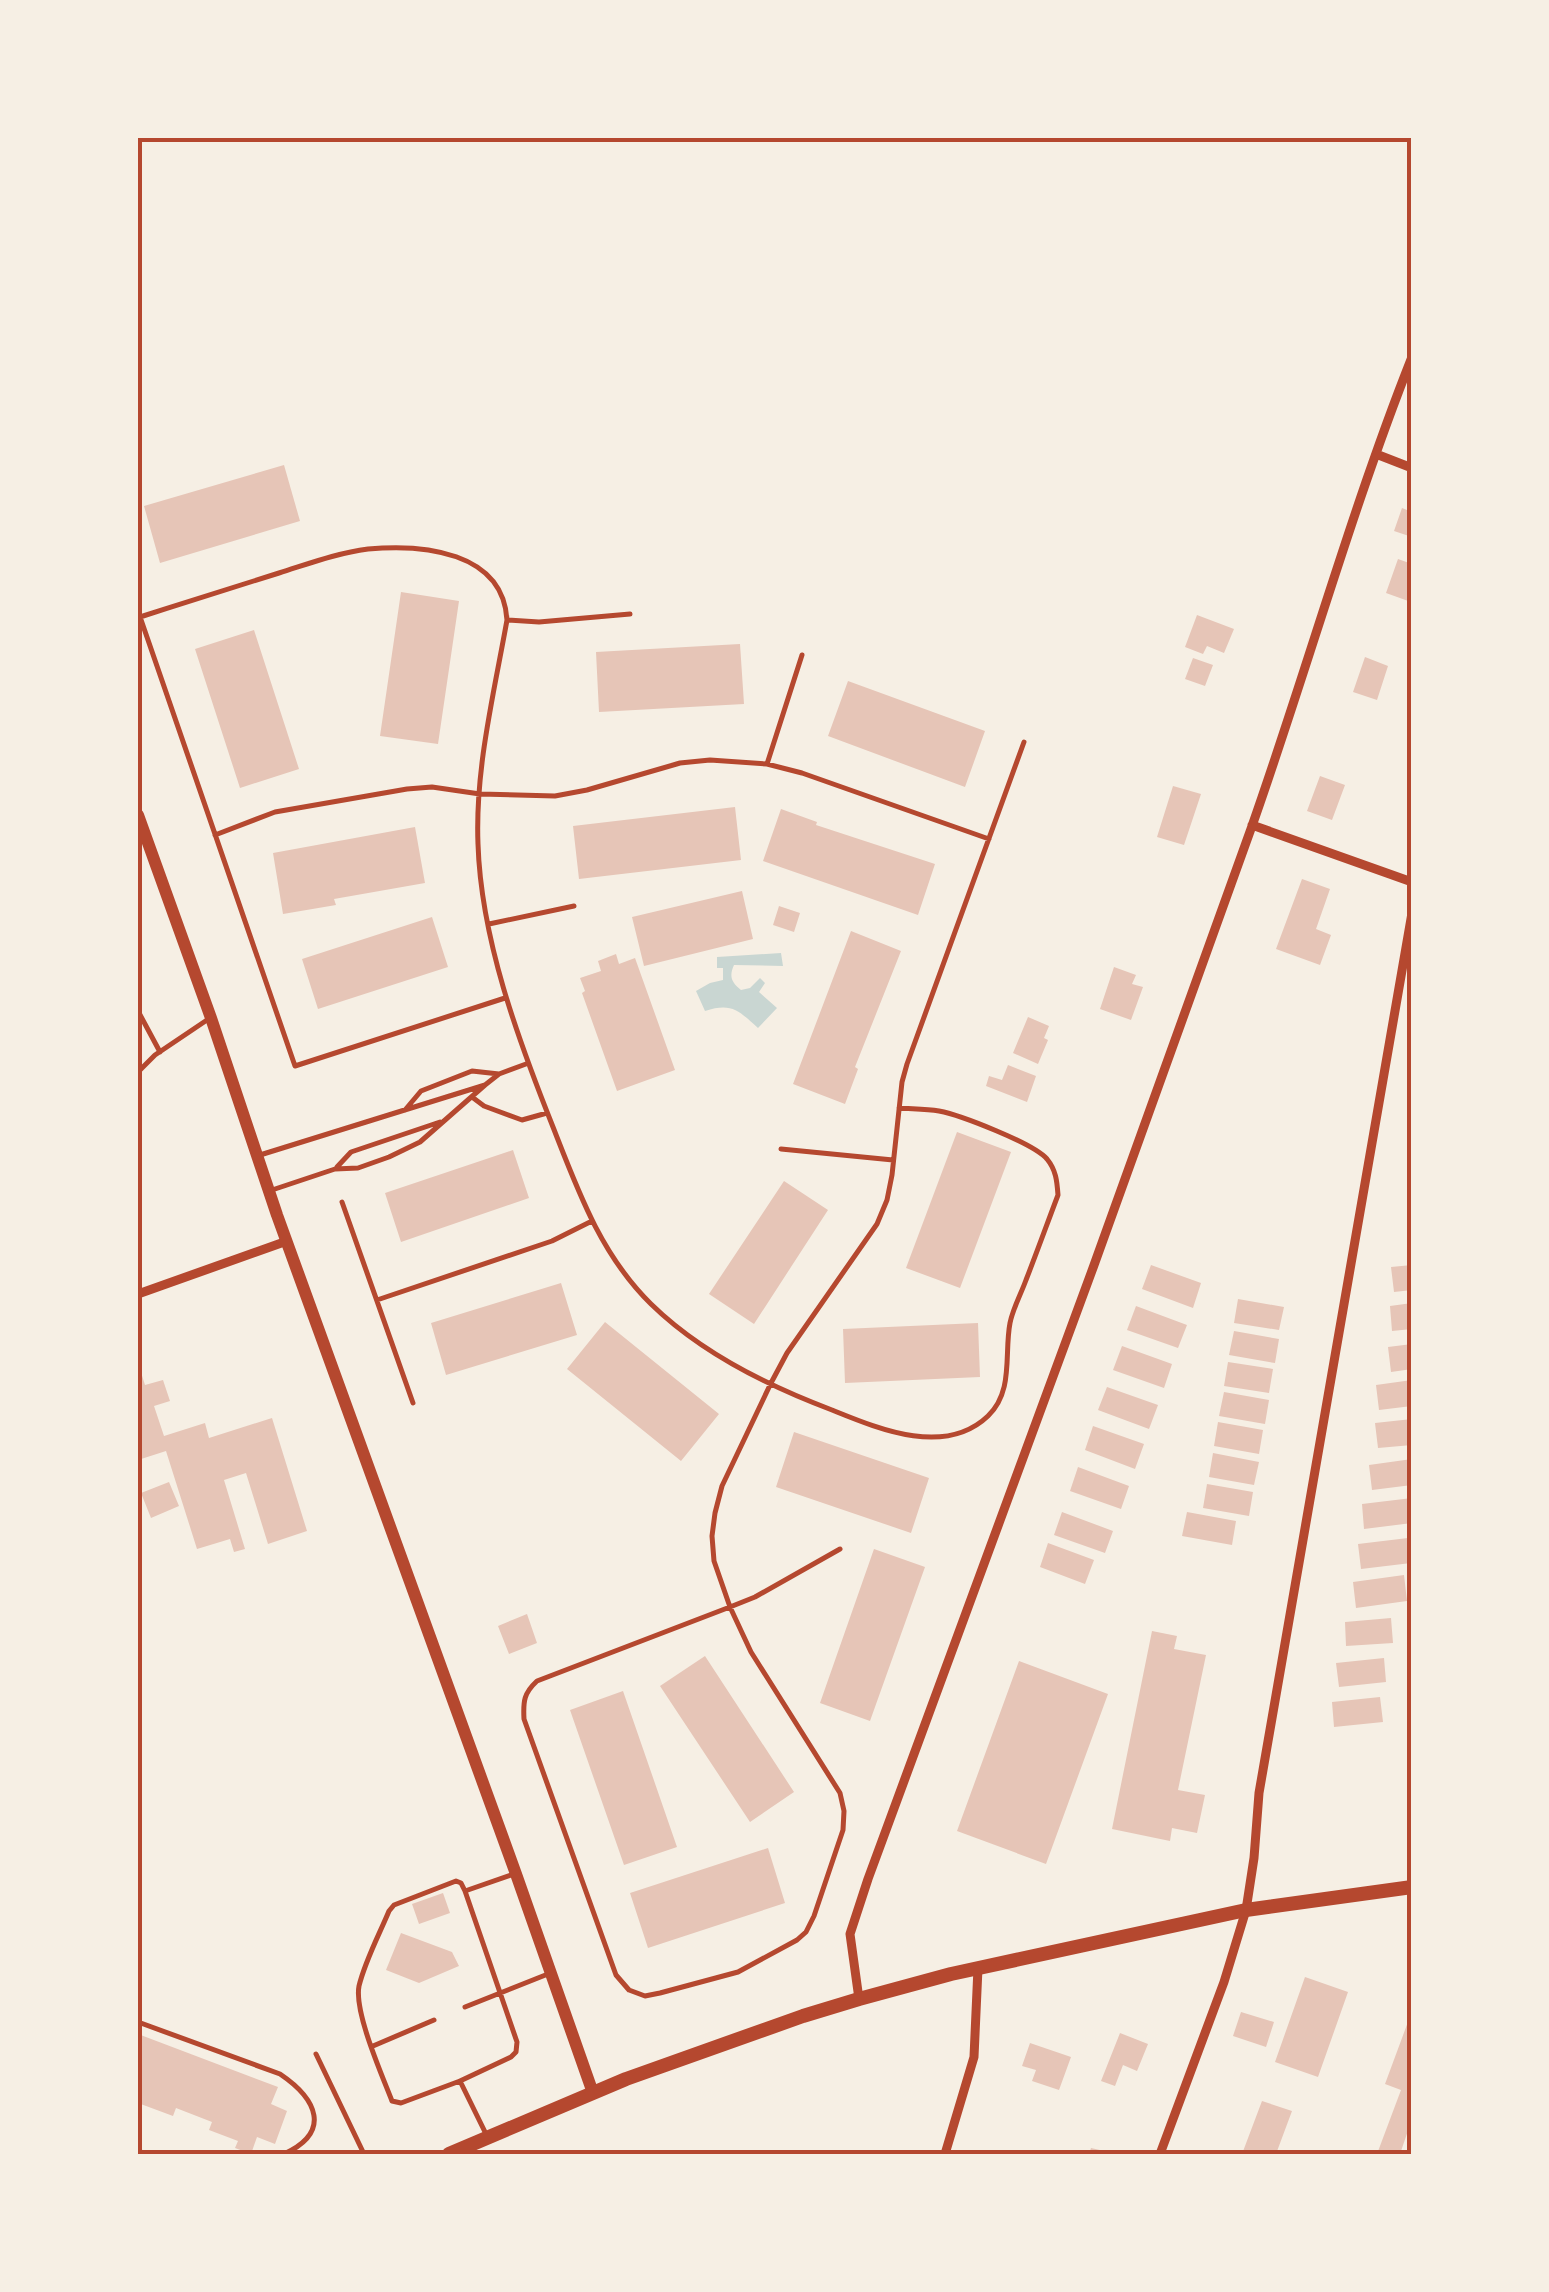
<svg xmlns="http://www.w3.org/2000/svg" width="1549" height="2292" font-family="Ubuntu,sans-serif">
<style>
.water{fill:#c9d6d2}
.building{fill:#e6c5b7}
.lines{fill:none;stroke-linecap:round;stroke-linejoin:round}
.service{stroke:#b5482f;stroke-width:5}
.minor{stroke:#b5482f;stroke-width:9}
.secondary{stroke:#b5482f;stroke-width:12}
.primary{stroke:#b5482f;stroke-width:14}
.neatline{fill:none;stroke:#b5482f;stroke-width:4}
</style>
<rect width="100%" height="100%" fill="#f6efe4"/>
<path class="water" d="M781 953 783 966 734 965C729 976 731 982 741 990L750 988 760 978 765 983 759 992 777 1008 758 1028C739 1011 732 1002 705 1011L696 991 710 983 723 980V968H717V957Z"/>
<path class="building" d="M284 465 300 521 160 563 144 506Z
M1402 508 1412 512V537L1394 531Z
M1398 559 1412 564 1411 602 1386 593Z
M401 592 459 601 438 744 380 736Z
M1197 615 1234 629 1224 653 1207 646 1203 654 1185 647Z
M254 630 299 769 240 788 195 649Z
M740 644 744 704 599 712 596 652Z
M1365 657 1388 666 1377 700 1353 692Z
M1193 658 1213 665 1205 686 1185 679Z
M848 681 985 731 965 787 828 736Z
M1320 776 1345 785 1332 820 1307 811Z
M1173 786 1201 794 1184 845 1157 837Z
M735 807 741 860 579 879 573 826Z
M781 809 817 822 816 825 935 864 918 915 763 861Z
M415 827 425 883 334 899 336 905 283 914 273 853Z
M1302 879 1330 889 1316 929 1331 935 1320 965 1276 949Z
M742 891 753 939 644 966 632 917Z
M779 906 800 913 794 932 773 925Z
M432 917 448 967 318 1009 302 959Z
M851 931 901 951 855 1067 858 1069 845 1104 793 1084Z
M616 954 619 964 635 958 675 1070 617 1091 582 993 585 991 580 978 601 971 598 961Z
M1114 967 1136 975 1132 984 1143 987 1131 1020 1100 1009Z
M1028 1017 1049 1026 1044 1038 1048 1040 1038 1064 1013 1053Z
M1008 1065 1036 1076 1027 1102 986 1086 989 1076 1002 1080Z
M957 1132 1011 1152 960 1288 906 1268Z
M513 1150 529 1198 401 1242 385 1193Z
M784 1181 828 1210 754 1324 709 1294Z
M1151 1265 1201 1283 1193 1308 1142 1289Z
M1412 1265V1290L1394 1292 1391 1267Z
M561 1283 577 1335 446 1375 431 1323Z
M1238 1299 1284 1307 1279 1330 1234 1323Z
M1412 1303V1329L1392 1331 1390 1306Z
M1136 1306 1187 1325 1178 1348 1127 1330Z
M605 1322 719 1414 681 1461 567 1369Z
M978 1323 980 1377 845 1383 843 1329Z
M1234 1331 1279 1339 1275 1363 1229 1355Z
M1412 1344V1369L1391 1372 1388 1347Z
M1122 1346 1172 1364 1164 1388 1113 1370Z
M1228 1362 1273 1369 1269 1393 1224 1386Z
M138 1363 145 1385 163 1380 170 1401 154 1406 164 1436 205 1423 209 1438 272 1418 307 1531 268 1544 246 1473 224 1480 245 1549 234 1552 230 1539 197 1549 166 1451 138 1460Z
M1412 1380V1406L1379 1410 1376 1385Z
M1107 1387 1158 1405 1149 1429 1098 1410Z
M1224 1392 1269 1400 1265 1424 1219 1416Z
M1412 1419V1445L1378 1448 1375 1423Z
M1218 1422 1263 1430 1259 1454 1214 1446Z
M1093 1426 1144 1444 1135 1469 1085 1450Z
M794 1432 929 1478 911 1533 776 1487Z
M1213 1453 1259 1462 1254 1485 1209 1477Z
M1412 1459V1485L1372 1490 1369 1465Z
M1078 1467 1129 1486 1121 1509 1070 1491Z
M169 1482 179 1506 151 1518 141 1493Z
M1207 1484 1253 1492 1249 1516 1203 1508Z
M1412 1498V1523L1364 1529 1362 1504Z
M1062 1512 1113 1531 1105 1553 1054 1535Z
M1187 1512 1236 1521 1232 1545 1182 1536Z
M1408 1538 1411 1563 1361 1569 1358 1544Z
M1048 1543 1094 1560 1085 1584 1040 1567Z
M874 1549 925 1567 870 1721 820 1703Z
M1404 1575 1407 1601 1356 1608 1353 1582Z
M527 1614 537 1643 509 1654 498 1626Z
M1391 1618 1393 1643 1346 1646 1345 1622Z
M1152 1631 1177 1636 1174 1649 1206 1655 1178 1790 1205 1795 1197 1833 1172 1828 1170 1841 1112 1829Z
M705 1656 794 1792 750 1822 660 1686Z
M1384 1658 1386 1682 1339 1687 1336 1663Z
M1019 1661 1108 1694 1046 1864 957 1831Z
M623 1691 677 1847 624 1865 570 1710Z
M1380 1697 1383 1722 1334 1727 1332 1702Z
M768 1848 785 1903 648 1948 630 1893Z
M443 1893 450 1913 419 1924 412 1904Z
M401 1933 452 1952 459 1966 419 1983 386 1970Z
M1305 1977 1348 1992 1318 2077 1275 2062Z
M1412 2011V2119L1400 2154H1377L1401 2090 1385 2084Z
M1241 2012 1274 2022 1266 2047 1233 2036Z
M1120 2033 1148 2044 1137 2071 1123 2065 1115 2086 1101 2081Z
M138 2034 278 2087 271 2104 287 2111 275 2144 257 2137 251 2154 235 2148 238 2141 209 2130 212 2122 176 2108 173 2116 138 2103Z
M1030 2043 1071 2057 1059 2090 1032 2081 1036 2070 1022 2066Z
M1262 2101 1292 2111 1276 2154H1242Z
M1091 2148 1113 2153V2154H1089Z"/>
<g class="lines">
<path class="service" d="M138 611 295 1066 505 998
M140 617C186 602 232 588 279 573 308 564 337 553 368 549 422 544 503 551 507 620 494 693 475 769 478 844 481 939 518 1039 553 1127 578 1191 601 1255 651 1304 700 1352 768 1386 832 1410 879 1429 945 1457 988 1416 1014 1391 1004 1354 1010 1323 1013 1308 1021 1294 1026 1280 1037 1252 1047 1224 1058 1195 1057 1181 1056 1170 1047 1159 1033 1143 960 1115 939 1111 926 1109 912 1109 899 1108
M507 620 539 622 630 614
M767 764 802 655
M215 835 275 812 407 789 432 787 480 794 555 796 587 790 680 763 710 760 767 764 802 773 989 839
M489 924 574 906
M138 1011 160 1052
M138 1072 155 1055 207 1020
M485 1085 499 1074 526 1064
M472 1097 484 1106 522 1120 547 1113
M405 1110 421 1091 472 1071 499 1074
M781 1149 893 1160
M260 1155 485 1085 420 1142 389 1157 358 1168 335 1169 272 1190
M337 1167 351 1152 440 1122
M342 1202 413 1403
M377 1300 552 1241 592 1221
M840 1549 755 1597 730 1607 537 1681C524 1693 523 1701 524 1719L616 1975 629 1990 645 1996 660 1993 738 1972 797 1940 806 1932 814 1916 843 1830 844 1811 840 1793 751 1652 730 1607 714 1561 712 1536 715 1513 722 1486 771 1383 787 1353 877 1224 887 1200 892 1175 902 1082 907 1064 1024 742
M465 2007 548 1974
M138 2022 280 2074C317 2099 332 2132 284 2154
M373 2046 434 2020
M316 2054 364 2154
M460 2081 401 2103 392 2101C382 2075 354 2012 359 1986 365 1961 379 1935 389 1911L394 1905 456 1881 461 1883 465 1891
M486 2134 460 2081 511 2057 516 2052 517 2042 465 1891 514 1874
M138 2151 147 2154"/>
<path class="minor" d="M1376 454 1412 468
M1252 825 1412 882
M138 1294 287 1241
M859 1999 850 1934 868 1879C998 1529 1127 1178 1252 826 1307 670 1351 511 1412 357
M945 2154 974 2057 978 1968
M1160 2154 1224 1982 1246 1910 1254 1858 1259 1793 1412 913"/>
<path class="secondary" d="M138 815 211 1018 277 1215 516 1874 593 2093"/>
<path class="primary" d="M449 2154 626 2079 803 2016 859 1999 951 1974 1246 1910 1412 1887"/>
</g>
<rect width="1549" height="2292" fill="none" stroke="#f6efe4" stroke-width="280"/>
<rect x="140" y="140" width="1269" height="2012" class="neatline"/>
</svg>
